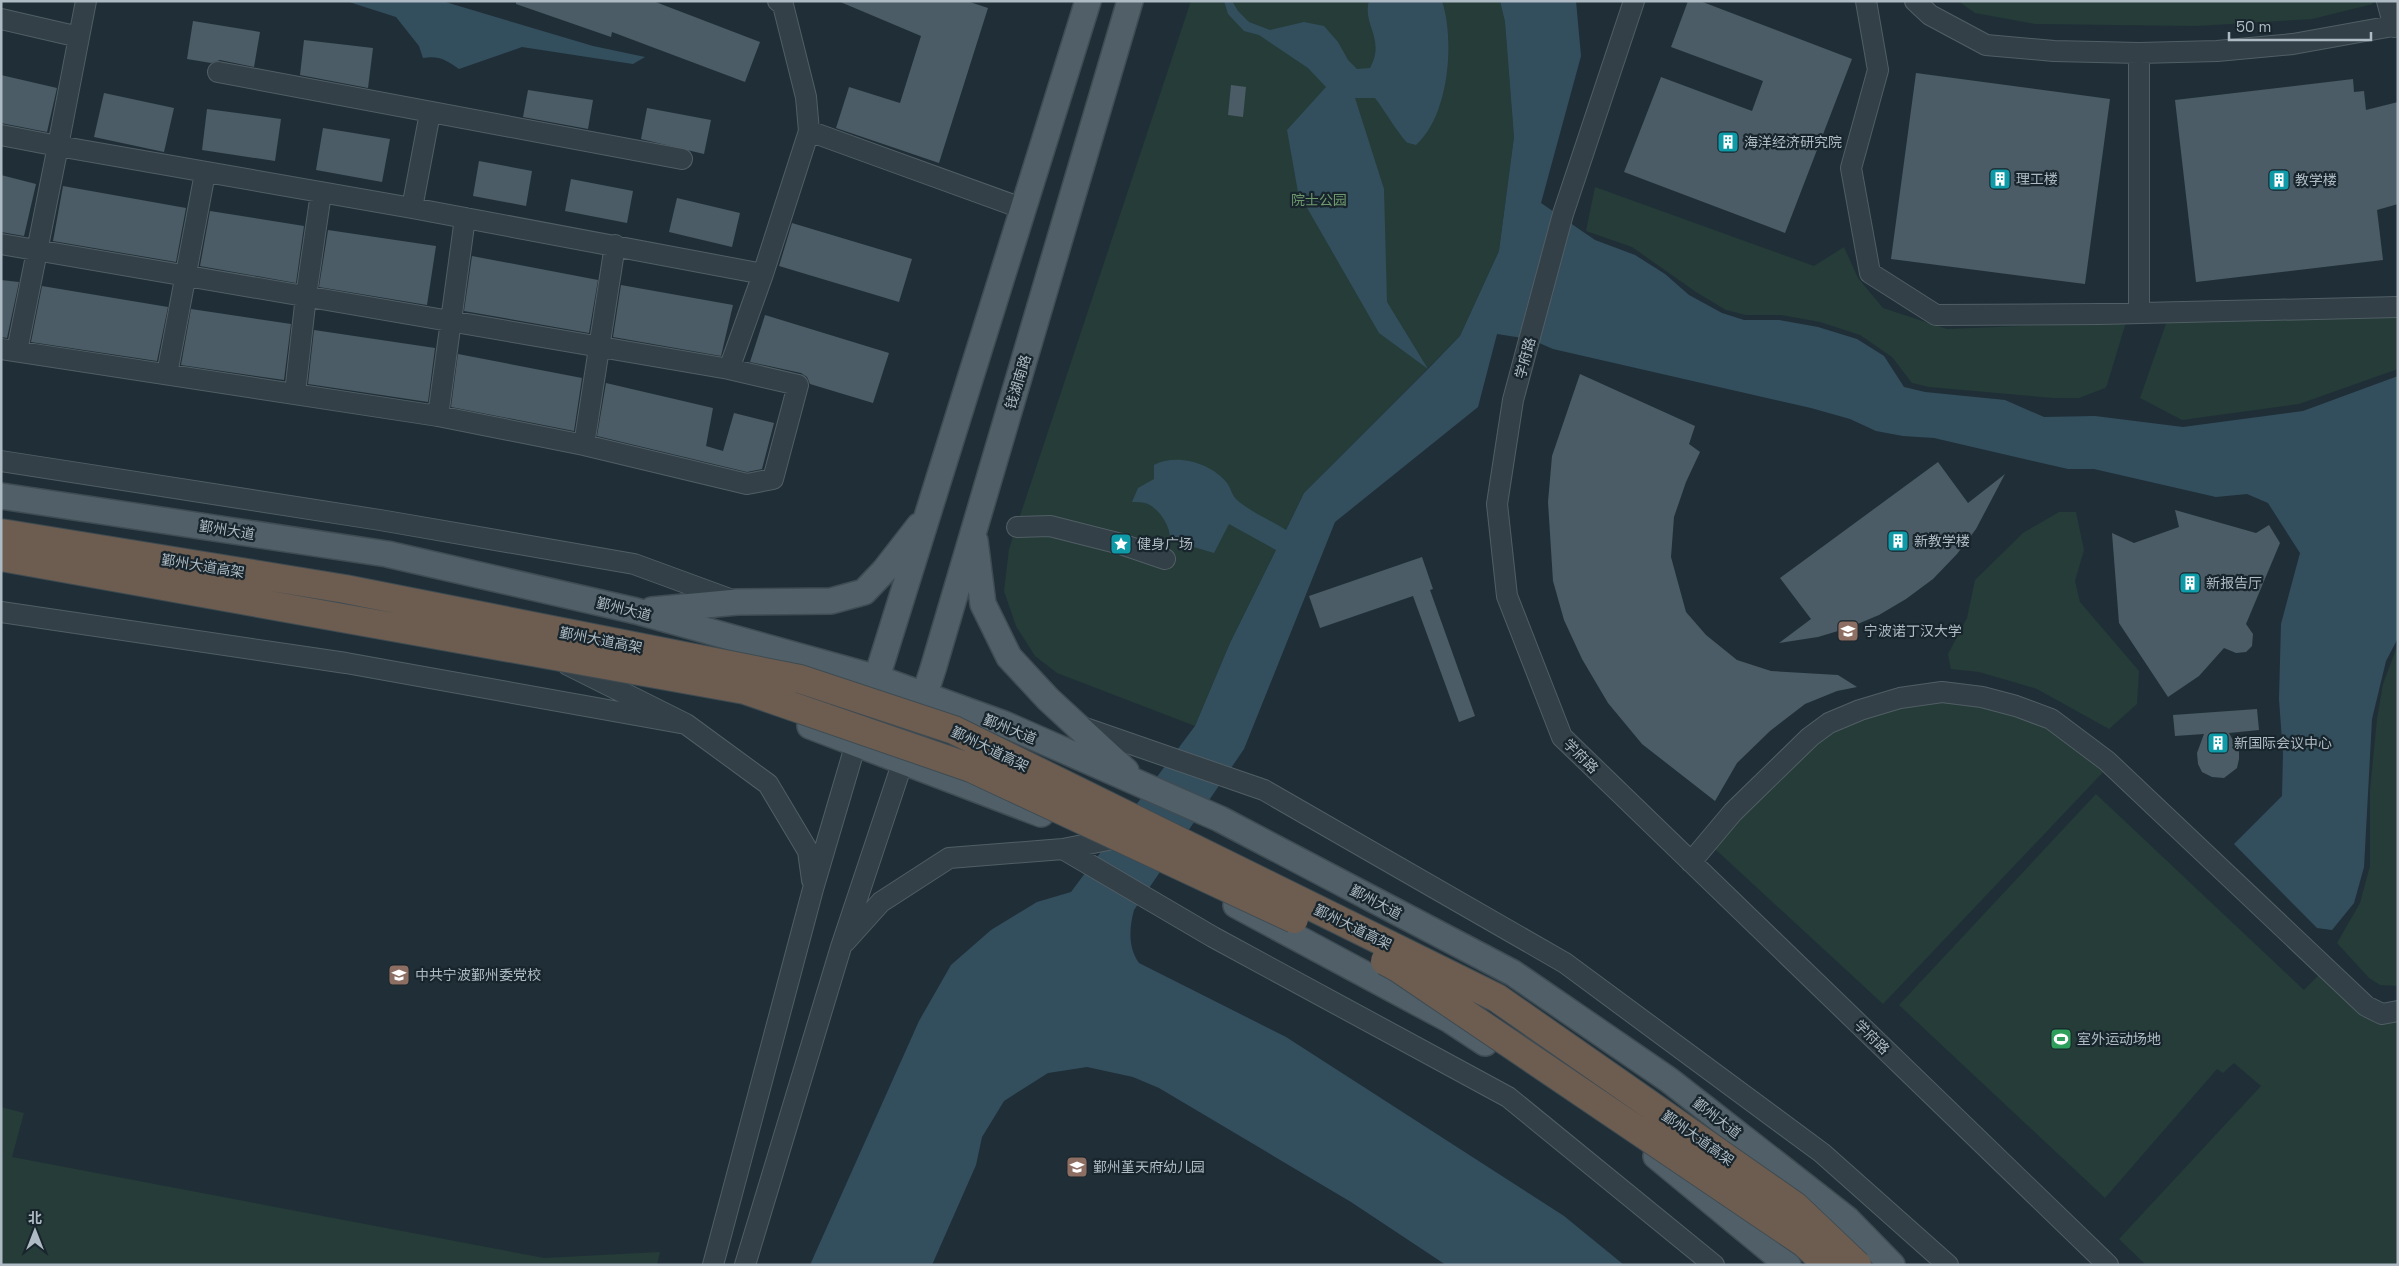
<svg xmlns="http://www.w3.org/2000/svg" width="2399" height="1266" font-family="'Space Grotesk','Noto Sans SC',sans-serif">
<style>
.green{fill:#253c38}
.water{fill:#334f5e}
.building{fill:#4b5c66}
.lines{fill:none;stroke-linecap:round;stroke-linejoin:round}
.minor-casing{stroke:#515e65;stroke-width:22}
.major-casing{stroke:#404c54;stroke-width:28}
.minor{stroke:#334047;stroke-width:20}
.major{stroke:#516068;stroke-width:25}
.highway-bridge-casing{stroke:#3e4b52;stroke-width:30;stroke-linecap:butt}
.highway-bridge{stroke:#6d5c50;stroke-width:28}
.labels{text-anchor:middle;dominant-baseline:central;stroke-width:4.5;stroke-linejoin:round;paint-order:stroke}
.poi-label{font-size:14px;fill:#aebbc4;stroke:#19252c;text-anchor:start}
.park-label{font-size:14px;fill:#6e996e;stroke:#19252c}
.street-label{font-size:14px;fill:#aebbc4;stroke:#19252c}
</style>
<rect width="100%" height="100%" fill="#202f37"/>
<path class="green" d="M1191 1H1500L1505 22 1514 137 1499 251 1460 336 1304 493 1230 643 1195 726 1057 673 1035 656 1016 626 1004 591 1009 549Z
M1958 1H2372L2373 4 2312 19 2197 26 2035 24 1975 13Z
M1595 187 1814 266 1844 247 1858 278 1883 308 1947 329 2126 322 2107 385 2105 388 2079 398H2053L1929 387 1912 383 1892 357 1860 335 1820 322 1781 315H1746L1726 310 1696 292 1632 247 1586 231Z
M2398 317V369L2299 404 2182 420 2140 398 2167 321Z
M2059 512H2076L2084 550 2075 581 2080 602 2139 671 2137 704 2109 729 2037 689 1979 672 1951 669 1948 654 1967 618 1975 580 2023 533Z
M2398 644V986L2380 985 2369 978 2337 943 2360 903 2370 866V790L2377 719 2383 684Z
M1942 699 1981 702 2049 724 2106 769 1883 1004 1714 848 1730 824 1814 743 1863 715Z
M2096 794 2304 990 2322 972 2398 1016V1265H2146L2119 1239 2261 1086 2234 1063 2223 1073 2217 1069 2105 1198 1899 1005Z
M1 1107 24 1113 12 1157 544 1258 660 1252 657 1265H1Z"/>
<path class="water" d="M346 1H442L593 46 645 57 633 64 522 47 459 69C447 60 438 55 423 58L419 46 396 17Z
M1224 1H1232L1238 11 1249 22 1270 30 1304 22 1324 26 1338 42 1348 60 1357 69 1370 68C1386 39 1362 25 1369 1H1442C1455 41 1449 116 1416 145 1416 145 1409 143 1408 143 1403 141 1381 105 1375 98H1355L1384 189 1387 302 1428 369 1460 336 1499 251 1514 137 1505 22 1500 1H1576L1581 56 1541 203 1595 240 1635 255 1665 274 1689 295 1722 313 1744 320H1779L1818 327 1857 339 1884 356 1904 387 1925 392 2005 400 2044 417 2095 416 2183 427 2303 411 2398 376V638L2386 661 2372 719 2364 867 2354 903 2332 930 2317 928 2234 844 2282 796 2283 754 2279 699 2281 624 2300 553 2268 503 2247 494 2216 497 2094 469H2068L1934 438 1903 436 1876 431 1850 419 1811 408 1553 349 1530 339 1497 334 1478 407 1335 522 1244 749 1134 910C1129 928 1128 948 1139 963L1286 1037 1564 1216 1624 1265H1446L1351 1202 1159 1088 1133 1077 1087 1067 1048 1073 1004 1101 982 1137 976 1165 932 1265H810L919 1021 951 965 991 930 1037 902 1071 892 1195 726 1230 643 1276 550 1229 524 1214 553 1170 540C1171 527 1160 510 1148 504 1143 502 1137 502 1132 502L1138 488 1154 479V465C1177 453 1211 463 1227 483 1231 488 1232 496 1237 500 1251 512 1270 520 1286 530L1304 493 1428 369 1379 333 1298 192 1287 130 1326 87 1308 68 1259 35 1244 31 1228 14Z"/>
<path class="building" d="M516 1H653L760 42 745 82 612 32 611 37 516 4Z
M838 1H967L988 8 939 163 836 128 849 87 900 103 921 36Z
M1688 1H1700L1852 59 1785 233 1624 172 1661 77 1752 111 1763 81 1671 47Z
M193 21 260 32 254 67 220 60 211 63 187 59Z
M304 40 373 48 368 88 300 75Z
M1916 73 2110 99 2085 284 1891 259Z
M1 75 57 88 47 132 1 123Z
M2353 79 2354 92 2364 91 2366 110 2398 102V204L2377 210 2383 260 2196 282 2175 100Z
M1231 85 1246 87 1243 117 1228 115Z
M528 90 593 100 588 129 523 117Z
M104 93 174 108 164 152 94 137Z
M647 108 711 120 704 154 641 139Z
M207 109 281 119 275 161 202 150Z
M323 128 390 139 382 182 316 170Z
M479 161 532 171 526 206 473 196Z
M1 175 36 184 24 236 1 232Z
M571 179 633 191 627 223 565 211Z
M63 186 186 208 176 262 53 241Z
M677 198 740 213 732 247 669 232Z
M210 211 304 226 296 283 200 266Z
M792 223 912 259 899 302 779 266Z
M328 230 436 246 427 305 319 287Z
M472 256 598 280 589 333 464 311Z
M1 280 19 282 7 338 1 337Z
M621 285 733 305 721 356 613 337Z
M42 286 168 307 157 361 31 342Z
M191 309 291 324 284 380 181 365Z
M765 315 889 353 873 403 810 384 807 377 801 373 750 362Z
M314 330 435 348 428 402 308 384Z
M458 354 582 378 574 431 451 407Z
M1580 374 1695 426 1689 444 1700 452 1686 482 1674 517 1671 557 1686 612 1706 635 1737 660 1771 671 1838 675 1857 687 1837 691 1805 704 1770 731 1737 763 1715 801 1642 744 1608 703 1582 659 1564 620 1553 581 1548 502 1552 456Z
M606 383 713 408 706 446 723 451 734 413 774 423 762 469 747 472 597 436Z
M1938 462 1968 503 2005 474 1976 529 1957 554 1933 579 1906 599 1879 615 1848 628 1818 637 1779 643 1811 619 1780 578Z
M2175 510 2256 533 2269 525 2280 543 2246 624 2253 634 2252 646 2246 652 2236 653 2224 648 2199 676 2168 697 2119 623 2112 533 2134 543 2179 527Z
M1422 557 1433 589 1430 590 1475 716 1459 722 1413 596 1320 628 1309 596Z
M2257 709 2259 730 2229 733 2239 752V759L2237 768 2224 778 2212 777 2202 772 2198 764 2197 753 2204 734 2175 736 2173 715Z"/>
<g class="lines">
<g class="minor-casing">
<path id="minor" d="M778 1 783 5 806 97 809 131 1024 209
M1634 1 1563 214 1513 400 1497 504 1507 596 1562 737 2108 1265
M1866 1 1878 70 1851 168 1870 273 1936 315 2100 314 2398 307
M1915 1 1930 15 1986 45 2054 51 2139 53 2217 51 2293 44 2398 25
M2387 1 2394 27
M1 19 79 37 58 146 412 208 763 274 729 369 1 244
M79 37 86 1
M2139 53V313
M218 72 682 159
M1 135 58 146 17 351
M412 208 430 113
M763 274 809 131
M1 349 438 416 584 445 747 484 773 479 798 385 729 369
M167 374 205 173
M295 393 306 296 321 193
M438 416 465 218
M584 445 615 245
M1 461 380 520 634 564 735 601
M1017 527 1050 526 1121 544 1165 559
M1 612 346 663 686 724
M568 665 686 724 768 784 808 851 812 880
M1082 727 1264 790 1565 963 1822 1153 1948 1265
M1063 849 1213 937 1508 1097 1714 1265
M1691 862 1733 812 1810 737 1829 723 1860 710 1900 698 1942 692 1982 697 2016 706 2051 719 2107 761 2366 1006 2382 1014 2398 1011
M845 942 881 902 949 858 1063 849 1108 840
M713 1265 813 889 856 743
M745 1265 841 947 903 761"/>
</g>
<g class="major-casing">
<path id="major" d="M1 496 387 554 636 611 877 678 1004 724 1220 819 1513 973 1669 1080 1847 1219 1892 1265
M975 541 983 604 1009 657 1048 699 1126 771
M652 610 737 602 831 601 864 592 884 571 919 526
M872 693 1088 1
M810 726 1041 814
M903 761 933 669 1130 1
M1236 905 1450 1020 1485 1043
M1656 1156 1788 1265"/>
</g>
<use href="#minor" class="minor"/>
<use href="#major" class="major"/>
<g class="highway-bridge-casing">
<path id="highway-bridge" d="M1 533 345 589 800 679 954 730 1497 998 1795 1206 1857 1265
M1 557 745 690 971 768 1294 919
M1385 961 1398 968 1804 1243 1828 1265"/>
</g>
<use href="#highway-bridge" class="highway-bridge"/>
</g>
<defs>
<g id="building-square" transform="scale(1.125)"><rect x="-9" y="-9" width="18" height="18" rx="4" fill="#0f9aa8" stroke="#19252c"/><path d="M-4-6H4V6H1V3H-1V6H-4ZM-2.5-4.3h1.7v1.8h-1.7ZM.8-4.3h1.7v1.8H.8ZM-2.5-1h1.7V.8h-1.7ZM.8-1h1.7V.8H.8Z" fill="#fff"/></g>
<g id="sight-square" transform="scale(1.125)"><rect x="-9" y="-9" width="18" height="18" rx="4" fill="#0f9aa8" stroke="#19252c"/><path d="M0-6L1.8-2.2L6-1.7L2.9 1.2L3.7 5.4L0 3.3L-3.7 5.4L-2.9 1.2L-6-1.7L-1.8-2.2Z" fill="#fff"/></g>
<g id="university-square" transform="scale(1.125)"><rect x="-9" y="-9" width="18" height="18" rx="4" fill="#8d6e63" stroke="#19252c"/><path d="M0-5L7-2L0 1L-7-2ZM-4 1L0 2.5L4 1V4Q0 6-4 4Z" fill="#fff"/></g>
<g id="stadium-square" transform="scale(1.125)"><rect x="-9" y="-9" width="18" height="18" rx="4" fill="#2e9e5b" stroke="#19252c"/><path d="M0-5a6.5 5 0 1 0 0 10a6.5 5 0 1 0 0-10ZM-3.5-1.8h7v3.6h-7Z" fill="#fff"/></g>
<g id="school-square" transform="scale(1.125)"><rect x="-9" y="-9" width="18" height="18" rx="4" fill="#8d6e63" stroke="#19252c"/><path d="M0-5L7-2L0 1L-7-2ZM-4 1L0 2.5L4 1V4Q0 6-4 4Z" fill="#fff"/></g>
</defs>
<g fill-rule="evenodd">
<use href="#building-square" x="1728" y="142"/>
<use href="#building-square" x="2000" y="179"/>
<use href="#building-square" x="2279" y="180"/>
<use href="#building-square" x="1898" y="541"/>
<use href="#sight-square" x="1121" y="544"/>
<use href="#building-square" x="2190" y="583"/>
<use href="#university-square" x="1848" y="631"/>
<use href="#building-square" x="2218" y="743"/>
<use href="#university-square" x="399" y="975"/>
<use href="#stadium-square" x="2061" y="1039"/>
<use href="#school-square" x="1077" y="1167"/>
</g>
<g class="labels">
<g class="poi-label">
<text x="1744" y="142">海洋经济研究院</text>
<text x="2016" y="179">理工楼</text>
<text x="2295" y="180">教学楼</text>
<text x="1914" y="541">新教学楼</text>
<text x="1137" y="544">健身广场</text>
<text x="2206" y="583">新报告厅</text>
<text x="1864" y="631">宁波诺丁汉大学</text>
<text x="2234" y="743">新国际会议中心</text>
<text x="415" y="975">中共宁波鄞州委党校</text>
<text x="2077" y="1039">室外运动场地</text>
<text x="1093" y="1167">鄞州堇天府幼儿园</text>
</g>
<g class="park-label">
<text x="1319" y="200">院士公园</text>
</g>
<g class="street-label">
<text transform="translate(1525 358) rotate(-75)">学府路</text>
<text transform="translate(1018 382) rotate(-73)">钱湖南路</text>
<text transform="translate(227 530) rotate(9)">鄞州大道</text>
<text transform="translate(203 566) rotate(9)">鄞州大道高架</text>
<text transform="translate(624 609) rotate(14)">鄞州大道</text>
<text transform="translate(601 640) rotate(11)">鄞州大道高架</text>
<text transform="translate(1010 729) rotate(22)">鄞州大道</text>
<text transform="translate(990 749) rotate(26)">鄞州大道高架</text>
<text transform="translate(1581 756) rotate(45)">学府路</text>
<text transform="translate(1376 902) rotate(28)">鄞州大道</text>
<text transform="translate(1353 927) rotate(26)">鄞州大道高架</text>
<text transform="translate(1872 1037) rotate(44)">学府路</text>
<text transform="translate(1717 1118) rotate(38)">鄞州大道</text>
<text transform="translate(1698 1138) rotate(35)">鄞州大道高架</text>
</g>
</g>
<rect width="2399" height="1266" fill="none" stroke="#aebbc4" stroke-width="5"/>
<g transform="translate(35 1231)" stroke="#19252c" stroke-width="4" paint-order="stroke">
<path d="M0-4L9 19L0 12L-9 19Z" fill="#aebbc4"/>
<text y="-8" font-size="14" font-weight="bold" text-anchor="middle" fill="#aebbc4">北</text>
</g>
<path d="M2229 32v8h142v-8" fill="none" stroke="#aebbc4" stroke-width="2.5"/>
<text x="2236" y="32" font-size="15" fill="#aebbc4" stroke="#19252c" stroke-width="4" paint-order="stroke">50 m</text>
</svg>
